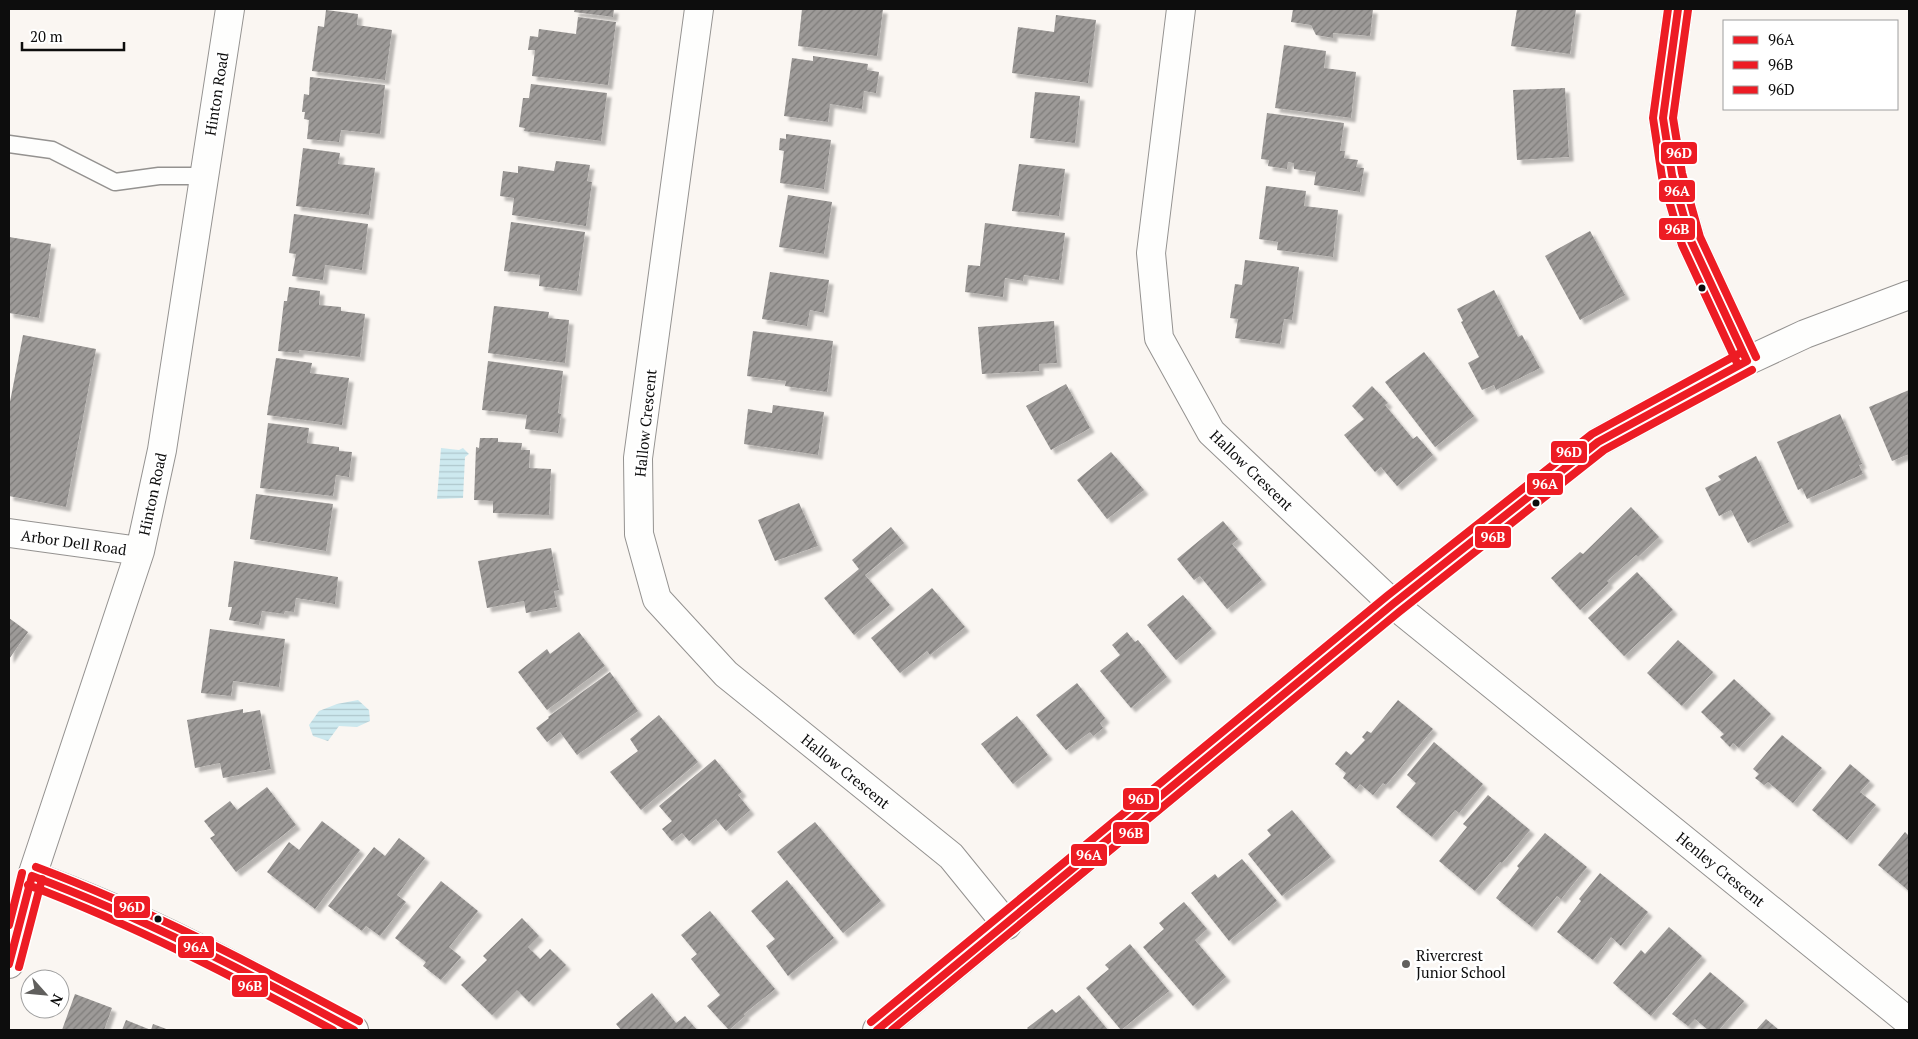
<svg xmlns="http://www.w3.org/2000/svg" width="1918" height="1039" font-family="'PT Serif',serif">
<style>
.water{fill:url(#water-rules)}
.building{fill:url(#building-hatch);filter:url(#shadow)}
.lines{fill:none;stroke-linecap:round;stroke-linejoin:round}
.lane-casing{stroke:#949290;stroke-width:19}
.street-casing{stroke:#949290;stroke-width:30}
.lane{stroke:#fefefd;stroke-width:16}
.street{stroke:#fefefd;stroke-width:28}
.bus-1-casing{stroke:#fff;stroke-width:11}
.bus-2-casing{stroke:#fff;stroke-width:11}
.bus-3-casing{stroke:#fff;stroke-width:11}
.bus-1{stroke:#ed1c24;stroke-width:8}
.bus-2{stroke:#ed1c24;stroke-width:8}
.bus-3{stroke:#ed1c24;stroke-width:8}
.bus-dot{fill:#0d0d0d;stroke:#fff;stroke-width:2}
.poi-dot{fill:#605f5d;stroke:#fff;stroke-width:2}
.labels{text-anchor:middle;dominant-baseline:central;stroke-width:5;stroke-linejoin:round;paint-order:stroke}
.street-label{font-size:15px;fill:#0d0d0d;stroke:#fff}
.poi-label{font-size:15px;fill:#0d0d0d;stroke:#fff;text-anchor:start}
.line-badge{stroke:#fff;stroke-width:2}
.badge-label{font-size:14px;text-anchor:middle;font-weight:bold;fill:#fff}
</style>
<defs>
<pattern id="water-rules" width="6" height="5" patternUnits="userSpaceOnUse" patternTransform="scale(1.25)"><rect width="6" height="5" fill="#cde9ef"/><path d="M0 2.5h6" fill="none" stroke="#afc7cc"/></pattern>
<pattern id="building-hatch" width="6" height="6" patternUnits="userSpaceOnUse" patternTransform="scale(1.25)"><rect width="6" height="6" fill="#9d9a98"/><path d="M-1 1l2-2M0 6l6-6M5 7l2-2" fill="none" stroke="#7e7c7a"/></pattern>
<filter id="shadow"><feDropShadow dx="4.5" dy="4.5" stdDeviation="1" flood-color="#0004"/></filter>
</defs>
<rect width="100%" height="100%" fill="#faf6f2"/>
<path class="water" d="M441 448 459 450 463 448 469 454 465 457 463 498 437 499Z
M358 700 369 710 370 721 357 727 339 726 328 741 313 736 309 725 319 711 337 704Z"/>
<path class="building" d="M575 9H614L613 17 574 12Z
M802 9H883L877 56 798 46Z
M1293 9H1373L1370 36 1333 33V38L1316 35 1311 25 1291 22Z
M1517 9H1576L1570 54 1511 46Z
M326 10 358 14 357 25 392 30 385 80 312 71 318 26 324 27Z
M1056 15 1096 20 1088 83 1012 73 1018 27 1054 32Z
M578 17 616 22 608 85 532 76 535 50H528L530 36 538 37 539 29 576 34Z
M1284 45 1326 51 1324 68 1356 72 1351 118 1275 108Z
M813 56 868 64 867 70 879 72 876 93 864 91 862 109 830 104 828 122 784 116 792 58 813 61Z
M310 77 385 85 380 134 341 130 339 142 307 139 309 120 304 119 305 112H302L304 94 309 95Z
M531 84 607 93 601 141 524 131 525 128 519 127 523 98H529Z
M1565 88 1569 157 1517 160 1513 90Z
M1035 92 1080 96 1075 143 1030 138Z
M1267 113 1344 123 1340 151H1345L1344 158 1358 160 1356 167 1364 168 1360 192 1314 185 1316 172 1294 169V163L1288 162 1287 169 1268 166 1269 160 1261 159Z
M786 134 831 140 824 189 780 183 784 151 779 150 780 138 786 139Z
M303 148 340 153 338 164 375 168 369 215 296 206Z
M556 161 590 165 587 181 592 182 586 226 512 215 514 198 500 196 503 171 518 173V166L554 171Z
M1019 164 1065 169 1059 216 1012 211Z
M1266 186 1306 191 1304 206 1338 210 1333 257 1277 250 1278 242 1259 239Z
M788 195 832 202 824 254 779 247Z
M294 214 368 224 362 270 325 265 323 280 292 276 296 254 289 253Z
M511 222 585 232 577 291 539 286 540 275 504 271Z
M985 223 1065 233 1059 280 1024 275 1023 281 1005 278 1003 297 965 292 968 265 980 266Z
M1590 231 1625 295 1580 320 1545 256Z
M9 237 51 244 39 318 9 313Z
M1245 260 1299 267 1292 320 1284 319 1280 344 1235 338 1238 319 1230 318 1235 284 1242 285Z
M770 272 829 280 824 313 810 310 807 326 762 319Z
M289 287 320 291 319 305 341 307V311L365 314 360 357 299 350V353L278 351 284 301H287Z
M1494 290 1518 337 1522 335 1540 368 1496 390 1494 385 1482 390 1468 363 1479 357 1461 322 1463 321 1457 309Z
M494 306 549 312 548 318 569 320 565 363 488 353Z
M1054 321 1057 363 1039 364V371L982 374 978 327Z
M753 331 833 341 827 392 785 386 786 381 747 376Z
M23 335 96 349 66 507 9 496V407Z
M1424 352 1474 416 1435 447 1385 382Z
M276 358 312 363 310 373 349 378 342 425 267 415Z
M488 361 563 371 558 413 561 414 558 433 525 429 527 415 482 410Z
M1066 384 1090 428 1051 450 1026 406Z
M1372 386 1388 403 1385 405 1413 439 1417 436 1433 455 1397 486 1381 467 1375 472 1344 435 1364 419 1352 406Z
M1909 390V454L1892 461 1869 407Z
M773 405 824 412 818 455 744 444 748 409 772 413Z
M1840 414 1862 464 1859 465 1863 474 1807 499 1802 488 1798 490 1777 442Z
M268 423 309 428 307 443 339 447V451L352 452 349 477 336 475 333 496 260 488Z
M480 438H498V442L522 443 521 450H530L529 468 551 469 549 515 493 513V501L474 500 476 447 479 448Z
M1111 452 1144 490 1107 519 1077 480Z
M1756 456 1789 522 1748 543 1731 510 1719 516 1705 488 1721 480 1718 476Z
M256 494 333 504 326 551 250 539Z
M799 503 818 546 775 561 758 520Z
M1631 507 1659 537 1638 557 1636 555 1607 581 1609 583 1580 610 1551 578 1580 552 1583 554Z
M1223 521 1238 539 1232 544 1262 580 1227 609 1200 576 1194 580 1177 559Z
M891 527 904 543 865 575 890 605 854 635 824 598 859 569 852 560Z
M551 548 559 590 554 591 557 607 526 613 524 601 487 608 478 561Z
M234 561 338 577 335 604 296 598 294 612 285 611 284 614 262 611 259 625 229 620 232 607H228Z
M1637 572 1673 610 1624 656 1588 618Z
M932 588 965 627 930 655 927 651 900 673 871 638Z
M1183 595 1212 629 1176 660 1147 625Z
M9 618 28 632 9 659Z
M210 629 285 639 279 687 233 681 231 696 201 693Z
M579 632 605 666 547 710 518 672 547 649 550 654Z
M1127 632 1135 642 1138 640 1167 677 1131 708 1100 671 1120 655 1112 645Z
M1678 640 1713 672 1682 706 1647 673Z
M610 672 638 711 577 755 560 732 547 742 536 728 549 718 548 717Z
M1734 679 1771 714 1739 748 1733 743 1730 747 1720 737 1724 734 1701 712Z
M1077 683 1105 718 1100 723 1103 728 1093 736 1090 732 1066 750 1036 715Z
M1398 700 1433 729 1386 785 1383 783 1373 795 1360 784 1356 789 1343 778 1346 773 1335 764 1346 751 1351 755 1365 740 1362 737 1367 731 1371 733Z
M243 709V713L260 710 271 769 223 778 220 763 195 768 187 720Z
M659 715 698 762 641 810 610 772 638 751 630 739Z
M1017 716 1048 755 1013 784 981 744Z
M1782 735 1822 768 1793 803 1768 782 1764 785 1755 778 1759 774 1753 769Z
M1434 742 1483 784 1459 813 1455 810 1432 837 1396 807 1416 783 1407 775Z
M715 759 742 792 738 795 750 810 726 831 716 819 689 841 682 833 672 841 662 829 672 821 659 806Z
M1850 764 1870 781 1860 792 1876 805 1847 840 1812 810Z
M267 787 296 825 236 872 210 838 215 835 204 821 230 801 237 810Z
M1488 795 1530 830 1502 863 1500 862 1475 891 1439 861 1467 827 1463 824Z
M1292 810 1331 857 1282 896 1248 854 1271 835 1267 830Z
M322 821 360 850 315 909 267 872 289 842 299 850Z
M815 822 881 901 843 933 777 852Z
M1905 832 1909 836V891L1878 865Z
M1545 833 1587 867 1561 899 1557 896 1532 927 1496 898 1519 868 1517 866Z
M399 838 425 858 397 895 406 902 380 936 366 926 362 931 328 906 374 847 385 856Z
M1242 859 1277 901 1229 941 1191 893 1215 874 1218 878Z
M1600 873 1648 912 1621 946 1611 937 1593 960 1557 932 1581 901 1579 899Z
M787 880 834 938 788 976 766 946 775 939 751 911Z
M441 881 478 911 449 947 461 957 441 980 423 966 426 962 395 938Z
M1184 902 1207 929 1195 940 1226 977 1193 1006 1143 947 1164 929 1159 923Z
M710 911 775 989 744 1014 745 1016 729 1030 707 1006 720 995 691 959 697 954 681 935Z
M522 918 539 936 528 947 540 959 550 949 566 965 529 1002 517 990 492 1015 461 985 487 960 483 956Z
M1669 927 1702 956 1651 1016 1613 983 1641 950 1645 954Z
M1130 944 1169 991 1121 1030 1086 988 1109 969 1105 965Z
M1710 972 1744 1001 1719 1030H1708L1695 1019 1688 1026 1672 1014Z
M652 993 676 1023 685 1016 697 1030H621L616 1024Z
M75 994 112 1008 104 1030H62Z
M1079 995 1108 1030H1029L1027 1028 1052 1009 1056 1013Z
M1766 1019 1779 1030H1756Z
M126 1020 151 1030 153 1024 169 1030H122Z"/>
<g class="lines">
<g class="lane-casing">
<path id="lane" d="M9 144 52 150 115 182 159 176H204"/>
</g>
<g class="street-casing">
<path id="street" d="M699 9 638 458 639 534 657 599 726 674 951 856 1007 925
M1181 9 1151 253 1159 338 1211 432 1393 604 1909 1022
M1678 9 1663 118 1672 175 1691 241 1747 361
M9 533 140 551
M32 876C144 916 250 974 354 1030
M9 964 32 876 140 551 162 450 230 9
M877 1030 1393 604 1598 442 1747 361 1805 334 1909 295"/>
</g>
<use href="#lane" class="lane"/>
<use href="#street" class="street"/>
<g class="bus-1-casing">
<path id="bus-1" d="M1678 9 1663 118 1672 175 1691 241 1747 361
M32 876C144 918 249 973 354 1030
M9 964 32 876
M877 1030 1393 604 1598 442 1747 361"/>
</g>
<g class="bus-2-casing">
<path id="bus-2" d="M1668 9 1653 118 1662 177 1682 245 1738 365
M28 885C134 925 234 977 333 1030
M19 967 42 879
M892 1030 1399 612 1604 450 1752 370"/>
</g>
<g class="bus-3-casing">
<path id="bus-3" d="M1688 10 1673 118 1682 173 1700 237 1756 357
M36 867C148 909 253 964 359 1021
M9 925 22 873
M871 1022 1387 596 1592 434 1742 352"/>
</g>
<use href="#bus-1" class="bus-1"/>
<use href="#bus-2" class="bus-2"/>
<use href="#bus-3" class="bus-3"/>
</g>
<g class="bus-dot">
<circle cx="1702" cy="288" r="4.5"/>
<circle cx="1536" cy="503" r="4.5"/>
<circle cx="158" cy="919" r="4.5"/>
</g>
<circle class="poi-dot" cx="1406" cy="964" r="5"/>
<g class="labels">
<g class="street-label">
<text transform="translate(216 94) rotate(-81)">Hinton Road</text>
<text transform="translate(645 423) rotate(-84)">Hallow Crescent</text>
<text transform="translate(1252 470) rotate(44)">Hallow Crescent</text>
<text transform="translate(152 494) rotate(-78)">Hinton Road</text>
<text transform="translate(74 542) rotate(8)">Arbor Dell Road</text>
<text transform="translate(846 771) rotate(39)">Hallow Crescent</text>
<text transform="translate(1721 869) rotate(39)">Henley Crescent</text>
</g>
<g class="poi-label">
<text x="1416" y="955">Rivercrest<tspan x="1416" dy="17">Junior School</tspan></text>
</g>
</g>
<g class="line-badge">
<rect x="1660" y="141" width="38" height="24" rx="5" fill="#ed1c24"/>
<rect x="1658" y="179" width="38" height="24" rx="5" fill="#ed1c24"/>
<rect x="1658" y="217" width="38" height="24" rx="5" fill="#ed1c24"/>
<rect x="1550" y="440" width="38" height="24" rx="5" fill="#ed1c24"/>
<rect x="1526" y="472" width="38" height="24" rx="5" fill="#ed1c24"/>
<rect x="1474" y="525" width="38" height="24" rx="5" fill="#ed1c24"/>
<rect x="1122" y="787" width="38" height="24" rx="5" fill="#ed1c24"/>
<rect x="1112" y="821" width="38" height="24" rx="5" fill="#ed1c24"/>
<rect x="1070" y="843" width="38" height="24" rx="5" fill="#ed1c24"/>
<rect x="113" y="895" width="38" height="24" rx="5" fill="#ed1c24"/>
<rect x="177" y="935" width="38" height="24" rx="5" fill="#ed1c24"/>
<rect x="231" y="974" width="38" height="24" rx="5" fill="#ed1c24"/>
</g>
<g class="badge-label">
<text x="1679" y="158">96D</text>
<text x="1677" y="196">96A</text>
<text x="1677" y="234">96B</text>
<text x="1569" y="457">96D</text>
<text x="1545" y="489">96A</text>
<text x="1493" y="542">96B</text>
<text x="1141" y="804">96D</text>
<text x="1131" y="838">96B</text>
<text x="1089" y="860">96A</text>
<text x="132" y="912">96D</text>
<text x="196" y="952">96A</text>
<text x="250" y="991">96B</text>
</g>
<rect width="1918" height="1039" fill="none" stroke="#0d0d0d" stroke-width="20"/>
<rect x="1723" y="20" width="175" height="90" fill="#ffffff" stroke="#9e9e9e"/>
<rect x="1733" y="36" width="25" height="8" fill="#ed1c24" stroke="#9e9e9e"/>
<text x="1768" y="45" font-size="15" fill="#0d0d0d">96A</text>
<rect x="1733" y="61" width="25" height="8" fill="#ed1c24" stroke="#9e9e9e"/>
<text x="1768" y="70" font-size="15" fill="#0d0d0d">96B</text>
<rect x="1733" y="86" width="25" height="8" fill="#ed1c24" stroke="#9e9e9e"/>
<text x="1768" y="95" font-size="15" fill="#0d0d0d">96D</text>
<g transform="translate(45 994) rotate(117)"><circle r="24" fill="#ffffff" stroke="#9e9e9e"/>
<path d="M0-4L9 19L0 12L-9 19Z" fill="#605f5d"/>
<text y="-8" font-size="14" font-weight="bold" text-anchor="middle" fill="#0d0d0d">N</text>
</g>
<path d="M22 42v8h102v-8" fill="none" stroke="#0d0d0d" stroke-width="2.5"/>
<text x="30" y="42" font-size="15" fill="#0d0d0d" stroke="#ffffff" stroke-width="4" paint-order="stroke">20 m</text>
</svg>
